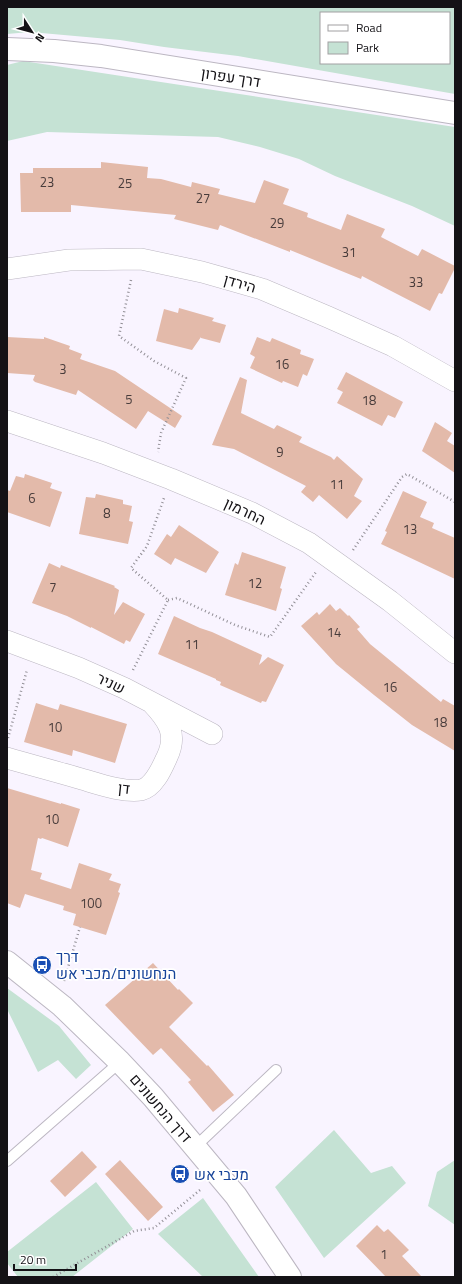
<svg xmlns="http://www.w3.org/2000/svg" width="462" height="1284" font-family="'Titillium Web',Heebo,sans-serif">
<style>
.green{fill:#c5e2d4;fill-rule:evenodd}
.building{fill:#e3baaa}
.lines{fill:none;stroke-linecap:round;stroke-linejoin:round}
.service-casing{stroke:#bcb7c2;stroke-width:12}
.minor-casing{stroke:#bcb7c2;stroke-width:22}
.tertiary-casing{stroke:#bcb7c2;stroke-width:24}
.path{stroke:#928f96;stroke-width:2.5;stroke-dasharray:1 3;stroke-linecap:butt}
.service{stroke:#fff;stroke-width:10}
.minor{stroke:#fff;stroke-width:21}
.tertiary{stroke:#fff;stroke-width:22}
.labels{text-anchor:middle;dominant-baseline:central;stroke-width:3.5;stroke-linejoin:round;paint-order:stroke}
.number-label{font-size:13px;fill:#483c3b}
.street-label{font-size:15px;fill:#141216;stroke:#fff}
.transit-label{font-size:15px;fill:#164399;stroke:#fff;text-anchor:start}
</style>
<rect width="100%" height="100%" fill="#f9f4ff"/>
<path class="green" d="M7 7H455V94L238 56 164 47 120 40 30 32 7 34ZM321 13H449V63H321Z
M23 61 455 127V226L412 206 335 176 299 159 260 147 218 137 47 132 7 141V65Z
M7 988 59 1026 91 1065 76 1079 58 1060 38 1072 7 1009Z
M334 1130 371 1173 392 1166 406 1183 324 1258 275 1187Z
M455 1160V1225L428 1206 437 1172Z
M96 1182 133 1229 72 1277H18L7 1263V1252Z
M203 1198 259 1277H203L158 1234Z"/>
<path class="building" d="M101 162 148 167 147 178 161 179 191 187 192 182 220 189 218 194 255 203 264 180 289 189 283 204 308 213 307 217 341 230 347 214 385 229 381 237 418 256 422 249 455 266V268L442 294 439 293 430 311 362 276 361 279 290 250V252L220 225 218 230 174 219 176 215 71 205V212H21L20 173H33V168H101Z
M179 308 214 318 212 321 226 325 220 343 201 338V337L192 350 156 341 164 309 178 313Z
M7 337 44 339V337L70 346 69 349 82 354 80 359 115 371 182 416 175 428 148 411 136 429 78 390 76 395 35 382 33 380 35 375 7 373Z
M257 337 270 342 272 338 301 350 300 354 314 359 307 376 303 374 298 387 283 381 282 383 250 368 255 357 250 354Z
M346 372 403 402 395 418 388 415 382 426 337 403 343 392 337 389Z
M240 377 247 380 241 413 274 429 277 425 302 437 299 442 331 457 334 460 337 456 363 479 354 496 362 501 347 519 319 495 313 502 301 492 306 486 234 449 212 445Z
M435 422 452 433 447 441 455 446V473L422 451Z
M25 474 52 483 50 488 62 492 50 527 7 512V490L10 491 16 476 24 478Z
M403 491 427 502 420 517 434 523 432 528 455 538V579L381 544 387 532 385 531Z
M96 494 123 500V504L132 506 129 521 133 522 128 544 79 534 86 497 95 498Z
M179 525 219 552 206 573 175 558 171 565 154 554 167 534 171 537Z
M242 552 286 567 280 588 282 589 276 611 225 595 235 563 238 565Z
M49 563 60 568 61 565 115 586 114 587 119 590 114 615 123 602 145 614 130 642 126 640 124 644 91 627V628L67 616 32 603Z
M330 604 336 611 340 608 348 616 349 615 360 627 357 629 370 644 441 702 443 699 455 706V751L412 725 374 695 336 664 301 626 317 612 319 615Z
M174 616 200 628 212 632 262 655 259 665 268 657 284 665 266 702 262 701 261 703 220 685 221 682 216 680V679L158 654Z
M36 703 58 710 60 704 127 724 115 763 73 750 72 756 24 742Z
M7 788 61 804V803L80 809 68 847 42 838 41 839 38 838 31 870 42 873 40 879 71 889 79 863 112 874 109 880 121 884 118 892 120 893 106 935 73 925 76 914 63 910 64 906 25 894 20 908 7 903Z
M153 963 178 990 179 989 193 1003 169 1027 207 1066 208 1065 234 1095 213 1112 188 1082 191 1080 161 1048 153 1055 105 1005Z
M82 1151 97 1167 65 1197 50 1181Z
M120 1160 163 1207 148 1221 105 1174Z
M377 1225 384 1232 388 1229 409 1250 402 1256 422 1277H386L356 1246Z"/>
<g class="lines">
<g class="service-casing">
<path id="service" d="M195 1147 276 1070
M7 1161 120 1062"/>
</g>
<g class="minor-casing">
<path id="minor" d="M7 269 69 260 141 259 202 272 262 289 328 317 393 346 455 381
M7 421 103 453 171 479 252 513 309 543 390 601 455 653
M7 641 79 668 124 688 212 734
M7 758C31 765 54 771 78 778 96 783 123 793 141 790 154 787 162 768 167 757 178 734 168 720 152 703"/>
</g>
<g class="tertiary-casing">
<path id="tertiary" d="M7 49 54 51 101 56 455 113
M7 962 62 1006 120 1062 153 1097 236 1196 290 1277"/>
</g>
<path class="path" d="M131 280 119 336 154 361 186 378 161 433 158 452
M353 550 402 477 407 474 455 502
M168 600 177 598 235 625 270 637 316 572
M133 670 168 600 131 568 147 546 164 498
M8 738 27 670
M64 981 80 927
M53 1277 134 1231 154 1228 200 1190"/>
<use href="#service" class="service"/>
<use href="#minor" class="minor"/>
<use href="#tertiary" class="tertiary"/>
</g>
<defs>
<g id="bus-disc" transform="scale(1)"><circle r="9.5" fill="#1a4fb4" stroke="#fff"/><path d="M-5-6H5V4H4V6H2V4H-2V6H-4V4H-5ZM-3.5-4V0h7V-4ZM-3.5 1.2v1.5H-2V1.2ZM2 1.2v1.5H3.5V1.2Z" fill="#fff"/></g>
</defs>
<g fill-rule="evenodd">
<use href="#bus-disc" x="42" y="965"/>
<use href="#bus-disc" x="180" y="1174"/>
</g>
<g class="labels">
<g class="number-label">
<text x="47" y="182">23</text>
<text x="125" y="183">25</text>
<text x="203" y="198">27</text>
<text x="277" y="223">29</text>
<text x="349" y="252">31</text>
<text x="416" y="282">33</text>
<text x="282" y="364">16</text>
<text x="63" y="369">3</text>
<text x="129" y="399">5</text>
<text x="369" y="400">18</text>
<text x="280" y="452">9</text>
<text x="337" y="484">11</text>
<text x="32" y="498">6</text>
<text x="107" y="513">8</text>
<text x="410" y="529">13</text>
<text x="255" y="583">12</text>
<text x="53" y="587">7</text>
<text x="334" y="632">14</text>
<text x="192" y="644">11</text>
<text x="390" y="687">16</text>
<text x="440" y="722">18</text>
<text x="55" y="727">10</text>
<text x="52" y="819">10</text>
<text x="91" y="903">100</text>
<text x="384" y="1254">1</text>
</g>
<g class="street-label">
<text transform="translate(231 77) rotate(9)">דרך עפרון</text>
<text transform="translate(240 283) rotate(16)">הירדן</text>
<text transform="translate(245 511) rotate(25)">החרמון</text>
<text transform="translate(111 683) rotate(25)">שניר</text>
<text transform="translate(124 788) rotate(6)">דן</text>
<text transform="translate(161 1108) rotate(49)">דרך הנחשונים</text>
</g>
<g class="transit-label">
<text x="56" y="956">דרך<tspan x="56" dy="17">הנחשונים/מכבי אש</tspan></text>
<text x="194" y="1174">מכבי אש</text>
</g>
</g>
<rect width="462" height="1284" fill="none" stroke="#141216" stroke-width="16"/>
<rect x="320" y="12" width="130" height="52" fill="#ffffff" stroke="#a1a0a2"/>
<rect x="328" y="25" width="20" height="6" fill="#ffffff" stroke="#a1a0a2"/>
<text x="356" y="32" font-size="12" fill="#141216">Road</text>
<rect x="328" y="42" width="20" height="12" fill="#c5e2d4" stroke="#a1a0a2"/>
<text x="356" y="52" font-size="12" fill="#141216">Park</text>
<g transform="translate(32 32) rotate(126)" stroke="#ffffff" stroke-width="3" paint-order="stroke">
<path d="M0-3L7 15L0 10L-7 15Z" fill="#141216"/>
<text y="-6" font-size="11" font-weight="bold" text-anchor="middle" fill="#141216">N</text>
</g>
<path d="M14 1264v6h62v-6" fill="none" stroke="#141216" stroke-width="2"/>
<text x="20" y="1264" font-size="12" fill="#141216" stroke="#ffffff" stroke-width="3" paint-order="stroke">20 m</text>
</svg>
